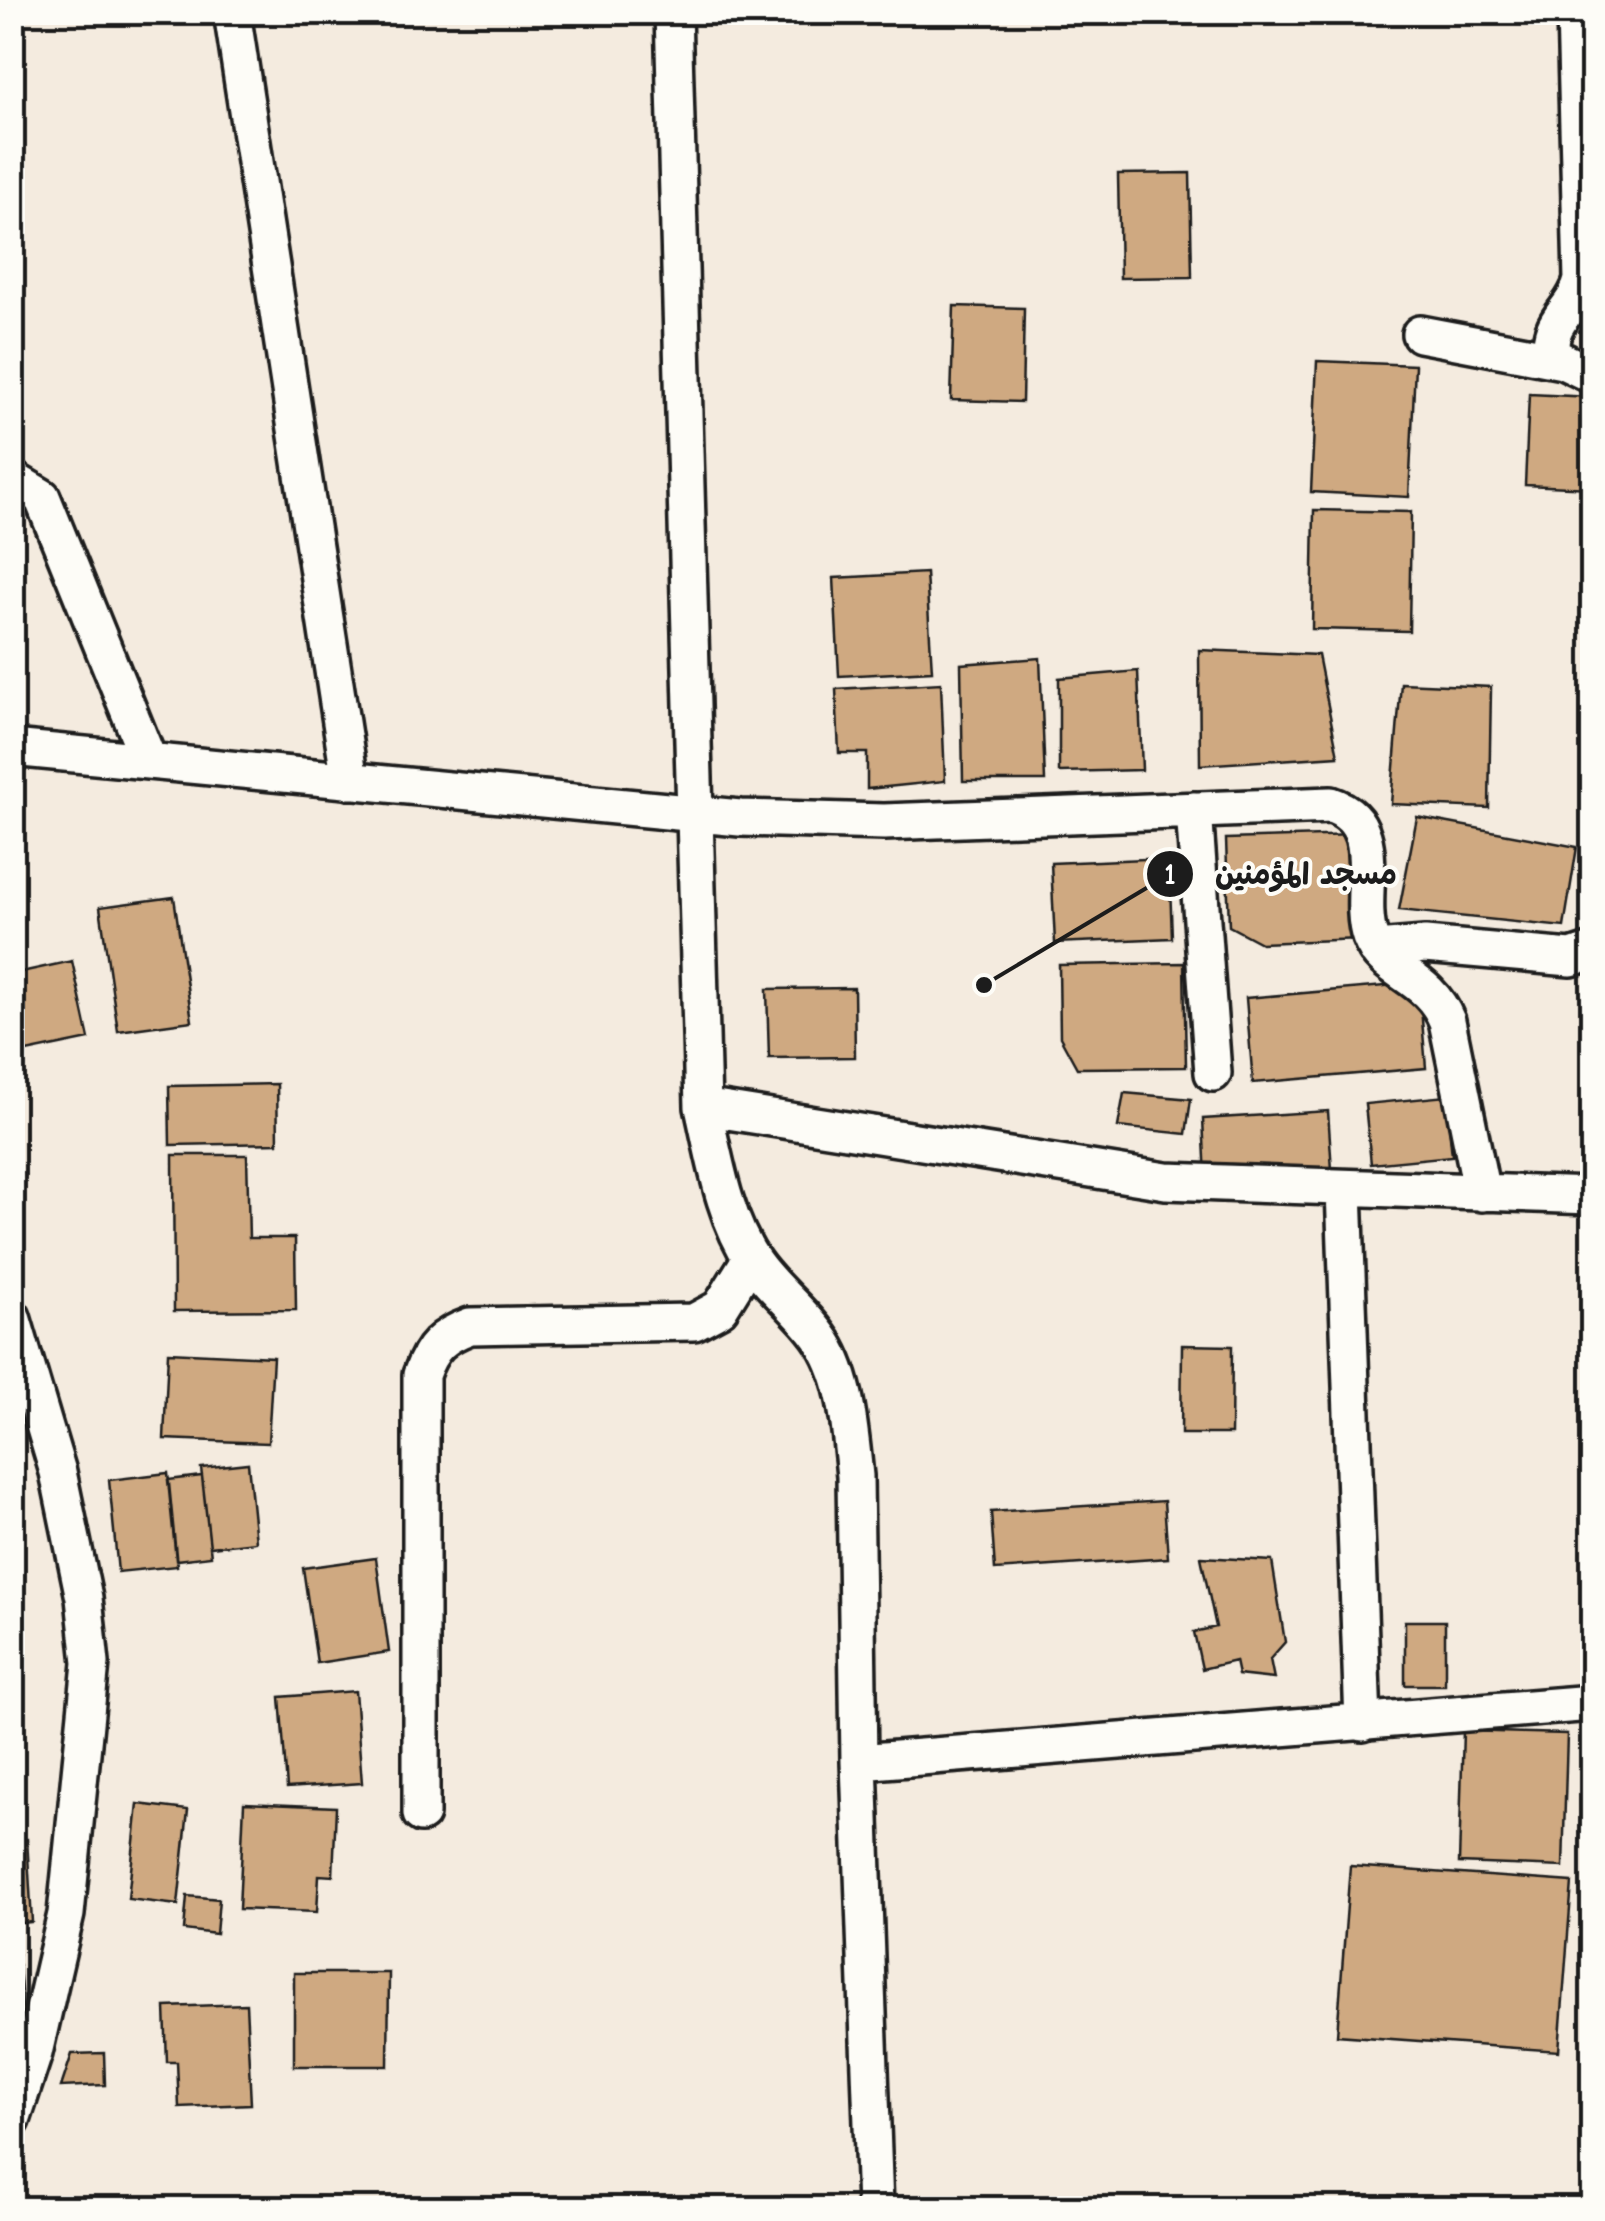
<svg xmlns="http://www.w3.org/2000/svg" width="1605" height="2221" font-family="'Comic Neue','Playpen Sans Arabic',sans-serif">
<style>
.building{fill:#cfa981;stroke:#1c1c1c;stroke-width:2.5}
.lines{fill:none;stroke-linecap:round;stroke-linejoin:round}
.street-casing{stroke:#1c1c1c;stroke-width:42}
.street{stroke:#fdfcf7;stroke-width:35}
.leader{fill:none;stroke:#1c1c1c;stroke-width:4}
.callout-dot{fill:#1c1c1c;stroke:#fdfcf7;stroke-width:4}
.mark-label{font-size:30px;text-anchor:middle;font-weight:bold;fill:#fff}
.callout-label{font-size:30px;text-anchor:middle;font-weight:bold;fill:#1c1c1c;stroke:#fdfcf7;stroke-width:8;stroke-linejoin:round;paint-order:stroke}
</style>
<rect width="100%" height="100%" fill="#f4ebdf"/>
<filter id="ink" filterUnits="userSpaceOnUse"><feTurbulence type="fractalNoise" baseFrequency=".01" numOctaves="2"/><feDisplacementMap in="SourceGraphic" scale="20" xChannelSelector="R" yChannelSelector="G"/><feConvolveMatrix kernelMatrix="1 2 1 2 8 2 1 2 1" color-interpolation-filters="sRGB"/></filter>
<g filter="url(#ink)">
<path class="building" d="M1190 173 1192 277 1120 278 1118 174Z
M954 306 1024 308 1022 402 951 400Z
M1317 361 1415 365 1409 497 1311 492Z
M1529 394 1592 397V488L1525 485Z
M1314 510 1411 512 1409 631 1312 629Z
M926 573 932 671 839 676 834 578Z
M1199 650 1318 655 1338 756 1200 765Z
M1040 658 1045 781H963L961 664Z
M1138 671 1142 770 1059 772V678Z
M941 683 945 781 867 789V753H839L836 689Z
M1401 683 1491 687 1489 808 1391 804Z
M1417 817 1577 847 1564 927 1399 910Z
M1355 835 1359 939 1261 943 1229 926 1226 839Z
M1169 858 1172 938 1055 943 1051 863Z
M174 897 192 1021 118 1031 100 907Z
M72 961 89 1039 12 1055V974Z
M1184 963 1186 1067 1077 1068 1060 1037 1059 965Z
M1419 983 1426 1068 1253 1083 1246 998Z
M854 988 855 1057 769 1058 767 989Z
M277 1084 278 1143 170 1145 169 1086Z
M1124 1093 1191 1099 1186 1134 1118 1127Z
M1446 1096 1452 1156 1371 1164 1365 1104Z
M1328 1111 1332 1170 1206 1178 1203 1119Z
M173 1155H247L249 1238H295L296 1310 174 1311Z
M1182 1345 1232 1346 1231 1434H1181Z
M168 1352 273 1357 268 1443 164 1439Z
M248 1463 256 1542 210 1547 201 1468Z
M168 1473 177 1566 118 1572 109 1480Z
M202 1476 211 1556 176 1560 168 1480Z
M1164 1501 1168 1558 995 1570 991 1512Z
M1201 1557 1272 1561 1285 1642 1270 1659 1274 1679 1238 1675 1235 1661 1202 1669 1194 1632 1216 1627Z
M376 1558 389 1652 317 1663 303 1568Z
M1405 1621H1445V1685H1405Z
M355 1691 362 1783 287 1788 280 1697Z
M1463 1731 1567 1734 1563 1867 1459 1863Z
M244 1803 336 1807 333 1876 319 1875 317 1912 239 1909Z
M138 1804 188 1810 178 1905 128 1899Z
M27 1839 32 1922 12 1924V1840Z
M1350 1866 1572 1882 1559 2051 1337 2035Z
M187 1896 219 1899 216 1934 184 1930Z
M18 1954 23 2012 12 2013V1955Z
M294 1973H389L388 2066H294Z
M246 2004 251 2104 179 2107 177 2062H167L165 2007Z
M104 2053 105 2085 61 2087 72 2054Z"/>
<g class="lines">
<g class="street-casing">
<path id="street" d="M232 12 350 781
M673 12 703 1107C715 1159 723 1216 753 1261 772 1289 800 1309 819 1336 847 1374 850 1431 855 1476L859 1762 875 2208
M1420 334 1563 361 1592 375
M1552 359C1545 319 1574 313 1582 280L1575 12
M12 479 42 497 149 761
M12 748 740 818 884 822 1331 805C1389 824 1355 894 1370 937 1384 974 1428 974 1447 1021L1482 1193
M1194 810 1213 1073
M1376 949 1425 945 1571 958 1592 951
M703 1107 1166 1181 1592 1196
M1344 1189 1363 1723
M12 1317 58 1472 84 1598 91 1663 66 1914 34 2053 12 2120
M859 1762 1592 1703
M421 1814V1375C431 1347 442 1336 470 1326L694 1322 720 1308 751 1258"/>
</g>
<use href="#street" class="street"/>
</g>
</g>
<path class="leader" d="M984 985L1170 874"/>
<g class="callout-dot">
<circle cx="984" cy="985" r="10"/>
<circle cx="1170" cy="874" r="25"/>
</g>
<g class="mark-label">
<text x="1170" y="884">1</text>
</g>
<g class="callout-label">
<text x="1306" y="884">مسجد المؤمنين</text>
</g>
<rect width="1605" height="2221" fill="none" stroke="#fdfcf7" stroke-width="50"/>
<rect x="25" y="25" width="1555" height="2171" fill="none" stroke="#1c1c1c" stroke-width="4" filter="url(#ink)"/>
</svg>
